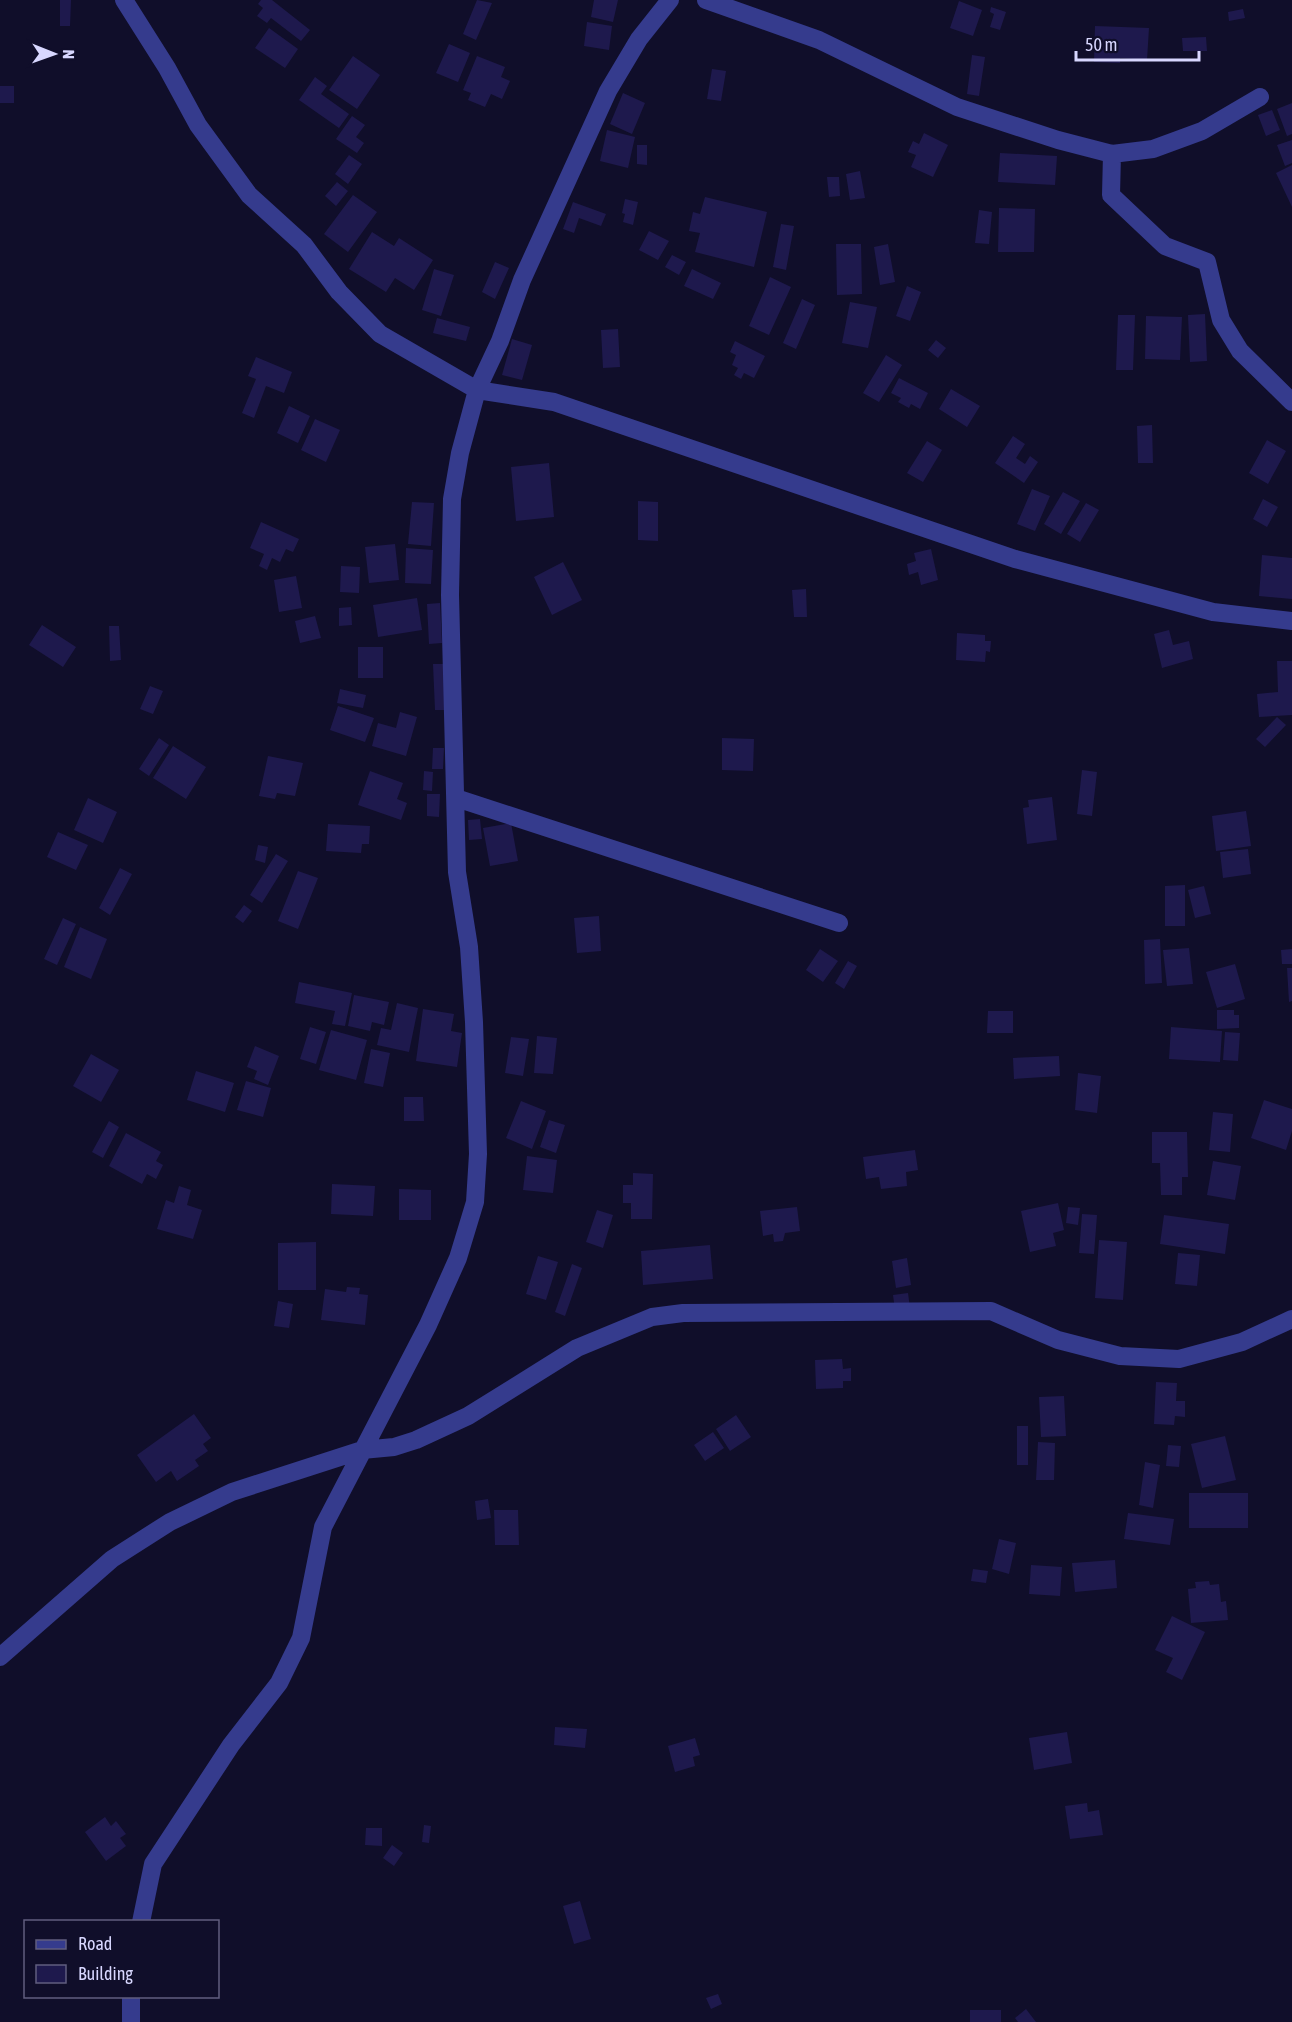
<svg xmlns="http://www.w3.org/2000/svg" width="1292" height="2022" font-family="'Asap Condensed',sans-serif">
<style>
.building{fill:#1e194d}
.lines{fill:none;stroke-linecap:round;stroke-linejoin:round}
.street{stroke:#353b8d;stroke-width:18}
</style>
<rect width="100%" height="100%" fill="#100e2a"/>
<path class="building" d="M60 0H71L70 26H60Z
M261 0H272L310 30 301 41 271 18 267 23 257 16 263 8 258 4Z
M477 0 492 3 476 40 463 34Z
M594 0H618L613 22 591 17Z
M959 1 982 10 973 36 950 28Z
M991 7 1006 12 1000 30 990 27 994 14 990 12Z
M1243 9 1245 18 1229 21 1228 12Z
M587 22 612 26 609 50 584 46Z
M1095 26 1149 28 1147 60 1120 58V63L1094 62Z
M269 28 298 49 285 68 255 48Z
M1206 37 1207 51H1183L1182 38Z
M449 44 470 53 458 82 436 73Z
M972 55 985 57 979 96 967 94Z
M353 56 380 75 357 109 329 90Z
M477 56 505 67 501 77 510 81 502 99 491 94 485 107 468 100 471 93 463 90Z
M712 69 726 71 721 101 707 99Z
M315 77 327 86 321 94 349 114 339 128 299 100Z
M0 86H14V103H0Z
M623 93 645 103 632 134 610 124Z
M1292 103V134L1287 136 1277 109Z
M1272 110 1280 130 1266 136 1258 115Z
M352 116 365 125 356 137 364 143 357 153 336 139Z
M607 130 635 137 628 168 600 161Z
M924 133 948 145 933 177 911 167 916 155 908 152 913 141 919 144Z
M1292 140V163L1285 166 1277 145Z
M637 145H647V165L637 164Z
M1000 153 1057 156 1055 185 998 182Z
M349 155 362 164 348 184 335 174Z
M1292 165V207L1276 173Z
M860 171 865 198 850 200 846 174Z
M827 177H839L840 196 829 197Z
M337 182 348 191 336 206 325 196Z
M353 195 377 212 348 252 324 234Z
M705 197 767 212 754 267 695 252 700 233 689 231 693 212 700 214Z
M625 199 638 202 633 225 623 222 625 214 622 213Z
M573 202 606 214 601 226 579 218 574 233 563 229Z
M999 208 1035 209 1034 252H998Z
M979 210 992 212 989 244 975 243Z
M781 224 794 226 786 270 773 267Z
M649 231 669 241 658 260 639 250Z
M372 232 394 246 399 238 433 260 414 290 395 278 386 292 349 269Z
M836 244H861L862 294 837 295Z
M888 244 895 282 880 285 874 247Z
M672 255 686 262 679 275 665 267Z
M495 262 509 268 495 299 482 292Z
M434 269 454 275 441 316 422 310Z
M692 269 721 283 713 299 684 286Z
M770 277 791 287 769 335 749 326Z
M907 286 921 292 910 321 896 316Z
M802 299 815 305 796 349 783 343Z
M850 302 877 307 868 348 842 343Z
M1205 314 1207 361 1190 362 1188 315Z
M1118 315H1135L1133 370H1116Z
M1146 316 1182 317 1180 360 1145 359Z
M437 318 470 327 466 341 433 333Z
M618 329 620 367 603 368 601 330Z
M512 339 532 345 522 380 502 375Z
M936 340 946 348 938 358 928 350Z
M735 341 765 356 754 378 744 373 741 379 734 375 738 368 732 365 736 355 730 352Z
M886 355 902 365 879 402 863 393Z
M256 357 292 372 284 393 266 386 254 418 242 413 256 379 248 376Z
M899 378 928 393 920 409 911 404 909 408 898 402 901 398 891 393Z
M951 389 980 406 967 427 939 409Z
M289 406 310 416 298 443 277 433Z
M315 419 340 430 326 462 301 450Z
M1152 425 1153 463H1138L1137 426Z
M1013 436 1025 444 1016 458 1025 464 1030 456 1038 462 1024 483 995 463Z
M1267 440 1286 451 1268 484 1249 473Z
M927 441 942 450 923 482 907 473Z
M549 463 554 517 516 521 511 467Z
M1032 489 1050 496 1035 531 1017 524Z
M1063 492 1080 501 1061 534 1044 524Z
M1263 499 1278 507 1267 527 1253 519Z
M638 501 658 502V541L638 540Z
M412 502 434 503 431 546 408 544Z
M1086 503 1099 510 1080 542 1067 534Z
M261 522 299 539 293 552 286 549 280 562 272 558 267 570 259 566 264 554 250 548Z
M395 544 399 580 369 583 365 547Z
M406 548 433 550 431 584 405 583Z
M931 549 938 580 921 585 918 572 909 575 907 564 916 561 914 553Z
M1262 555 1292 558V599L1259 596Z
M563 562 582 600 552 615 534 577Z
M341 566 360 567 359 593 340 592Z
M296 576 302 608 279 612 274 580Z
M806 589 807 617H794L792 590Z
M417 598 422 630 378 637 373 605Z
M440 603 442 643 429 644 427 604Z
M351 607 352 625 339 626V608Z
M315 616 321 638 300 643 295 621Z
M42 625 76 647 63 667 29 645Z
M109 626H119L121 660 110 661Z
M1169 630 1173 645 1189 641 1193 659 1162 668 1154 634Z
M957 633 985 635V641H991L990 652 986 651 985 662 956 660Z
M358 647H383V678H358Z
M1277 661H1292V715L1259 717 1257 694 1278 692Z
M433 664H444L446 710H435Z
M150 686 163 691 153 714 140 709Z
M340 689 366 695 363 708 337 703Z
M338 706 374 718 365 742 330 730Z
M400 712 417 717 406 756 372 746 378 723 396 728Z
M1277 717 1286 725 1265 747 1256 739Z
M159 738 169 745 149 776 139 769Z
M722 738 754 739 753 771 722 770Z
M173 746 206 767 186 799 153 778Z
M433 748H444L443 769H432Z
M268 756 303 763 295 796 277 793 275 799 259 796Z
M1082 770 1097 772 1092 816 1077 814Z
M370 771 403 783 397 799 407 803 401 820 358 805Z
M424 771 433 772 432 791 423 790Z
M427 794H440L439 817 427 816Z
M1052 797 1057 840 1027 844 1023 808 1029 807 1028 800Z
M88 798 117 812 103 843 74 830Z
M1246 811 1251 846 1216 851 1212 816Z
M480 819 482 839 469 840 468 820Z
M511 823 518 861 490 866 483 828Z
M328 824 370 826 369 844H362L361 853 326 851Z
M58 832 88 845 76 870 47 857Z
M258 845 268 847 265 863 255 860Z
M1248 849 1251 874 1223 878 1220 852Z
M276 854 288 861 262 903 250 895Z
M120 868 132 874 110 915 99 908Z
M298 871 318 878 298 929 278 921Z
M1185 885V926H1165V886Z
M1204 886 1211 914 1195 918 1188 890Z
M244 905 252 911 243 923 235 917Z
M599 916 601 951 577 953 574 918Z
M63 918 76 924 57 965 44 959Z
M80 927 107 939 91 979 64 967Z
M1160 939 1162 983 1145 984 1144 940Z
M1189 948 1193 984 1167 986 1163 950Z
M820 949 838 961 823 982 806 970Z
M1292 949V964H1282L1281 950Z
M848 961 857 966 844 989 835 983Z
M1235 964 1245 999 1217 1008 1206 972Z
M1287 968H1292V1001L1289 1002Z
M299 982 352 993 345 1026 332 1024 335 1011 295 1003Z
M354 995 389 1002 384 1025 372 1022 370 1031 348 1026Z
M397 1003 418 1008 409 1052 377 1045 381 1028 391 1030Z
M423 1009 454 1014 451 1031 462 1033 457 1067 416 1061Z
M1217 1010H1234V1015H1239V1028L1217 1029Z
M988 1011H1013V1033H987Z
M310 1027 326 1032 316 1064 300 1059Z
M1171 1027 1222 1031 1220 1062 1169 1059Z
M331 1030 367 1040 356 1080 319 1070Z
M1225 1032 1240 1033 1238 1061 1223 1060Z
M537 1036 557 1038 553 1074 534 1073Z
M511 1037 529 1039 523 1076 505 1073Z
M255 1046 279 1056 268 1085 254 1079 257 1071 247 1067Z
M371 1049 390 1053 383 1087 364 1083Z
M91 1054 119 1070 101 1102 73 1086Z
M1059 1056 1060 1076 1014 1079 1013 1058Z
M196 1071 234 1083 225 1112 187 1100Z
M1078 1073 1101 1076 1097 1113 1075 1110Z
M246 1081 271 1088 263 1117 237 1110Z
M404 1097H423L424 1121H404Z
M1264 1100 1292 1109V1131L1286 1150 1251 1138Z
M521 1101 546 1111 532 1149 506 1138Z
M1213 1112 1233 1114 1230 1152 1209 1150Z
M549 1120 565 1125 556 1153 540 1147Z
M109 1121 119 1127 103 1158 92 1152Z
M1152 1132H1187L1188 1177H1182V1195H1161L1160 1163H1152Z
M126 1133 161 1152 156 1161 163 1165 156 1179 147 1174 142 1184 109 1166Z
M915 1150 918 1170 906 1172 907 1186 881 1189 879 1177 866 1179 863 1157Z
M527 1156 557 1160 553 1193 523 1190Z
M1213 1161 1241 1166 1235 1200 1207 1195Z
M633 1173 653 1174 652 1219H631V1203H623V1185H633Z
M332 1184 375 1186 373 1216 331 1214Z
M179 1186 191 1190 187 1205 202 1210 193 1239 157 1229 166 1200 174 1203Z
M399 1189 431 1190V1220H399Z
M1058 1203 1064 1230 1053 1233 1056 1246 1030 1252 1021 1211Z
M797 1207 800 1231 785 1233 783 1241 774 1242 773 1234 763 1236 760 1211Z
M1068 1207 1080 1208 1078 1225 1066 1223Z
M597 1210 613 1215 603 1248 586 1242Z
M1082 1214 1097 1215 1094 1254 1079 1253Z
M1164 1215 1229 1224 1225 1254 1160 1244Z
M1099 1240 1127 1242 1123 1300 1095 1298Z
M316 1242V1290H278V1243Z
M710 1245 713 1279 643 1285 641 1251Z
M1178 1253 1200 1255 1197 1286 1175 1284Z
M538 1256 558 1262 546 1300 526 1294Z
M907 1258 911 1285 896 1288 892 1261Z
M572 1264 582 1268 565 1316 555 1312Z
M347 1287 360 1288 359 1294 368 1295 365 1325 321 1320 325 1289 346 1292Z
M908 1293 910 1308 895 1310 893 1295Z
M278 1301 293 1304 289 1328 274 1326Z
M842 1359 843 1369 851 1368V1381H843V1388L816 1389 815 1360Z
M1156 1382 1177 1383 1176 1401H1185V1417L1175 1416 1174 1425 1154 1424Z
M1064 1396 1066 1436 1041 1437 1039 1397Z
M194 1414 211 1438 203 1444 208 1451 195 1460 199 1466 177 1481 171 1471 156 1482 137 1455Z
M736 1415 751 1437 730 1451 716 1429Z
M1017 1426H1028V1465H1017Z
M713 1432 724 1448 705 1461 694 1445Z
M1225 1436 1236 1480 1202 1488 1191 1444Z
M1038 1442 1055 1443 1054 1480H1036Z
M1168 1445 1181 1446 1179 1467 1166 1466Z
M1145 1462 1160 1465 1153 1508 1139 1505Z
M1189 1493H1248V1528H1189Z
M488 1499 491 1518 477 1520 475 1501Z
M494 1510H518L519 1545H495Z
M1128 1513 1174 1519 1170 1545 1124 1539Z
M999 1539 1016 1543 1009 1574 992 1569Z
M1115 1560 1117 1588 1075 1592 1072 1563Z
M1031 1565 1062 1567 1060 1596 1029 1594Z
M973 1569 988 1571 986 1583 971 1581Z
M1209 1581 1210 1585 1219 1584 1221 1602 1226 1601 1228 1620 1191 1623 1188 1589 1196 1588 1195 1582Z
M1172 1616 1205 1632 1182 1680 1166 1672 1173 1658 1155 1650Z
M555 1727 587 1729 585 1748 554 1745Z
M1067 1732 1072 1763 1034 1770 1029 1738Z
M695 1738 700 1755 693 1757 695 1766 675 1772 668 1746Z
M1087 1803 1088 1812 1099 1810 1103 1835 1070 1839 1065 1806Z
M105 1817 111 1826 116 1821 126 1834 120 1838 126 1846 106 1861 85 1832Z
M424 1825 431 1826 429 1843 422 1842Z
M366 1828H382V1846L365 1845Z
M392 1845 403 1853 394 1866 383 1858Z
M580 1901 591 1939 574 1944 563 1906Z
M718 1994 722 2004 711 2009 706 1998Z
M1026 2009 1036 2022H1018L1015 2018Z
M970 2010H1001V2022H970Z"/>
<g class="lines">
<path class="street" d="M124 0 167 68 198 125 249 195 304 245 339 292 380 334 477 390 554 402 1015 559 1213 612 1292 621
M706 0 819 40 957 107 1058 140 1112 154 1153 149 1202 131 1260 97
M1112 154 1111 195 1165 246 1207 262 1221 320 1240 351 1292 402
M456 798 839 923
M0 1657 112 1559 170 1522 232 1492 362 1450 394 1447 416 1440 468 1416 577 1348 652 1317 683 1313 991 1311 1058 1340 1120 1356 1179 1359 1242 1342 1292 1319
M141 1922 153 1864 231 1745 279 1683 301 1638 323 1527 428 1325 458 1258 475 1202 478 1154 474 1022 469 947 457 872 450 595 452 499 460 453 477 390 500 341 522 280 608 91 639 39 670 0
M131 2022V1996"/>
</g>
<rect x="24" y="1920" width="195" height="78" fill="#100e2a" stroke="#605e7f" stroke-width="1.5"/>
<rect x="36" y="1940" width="30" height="9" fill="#353b8d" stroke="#605e7f" stroke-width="1.5"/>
<text x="78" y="1950" font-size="18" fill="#d8d7ff">Road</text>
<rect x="36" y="1965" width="30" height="18" fill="#1e194d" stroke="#605e7f" stroke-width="1.5"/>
<text x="78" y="1980" font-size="18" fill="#d8d7ff">Building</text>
<g transform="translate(54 54) rotate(91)" stroke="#100e2a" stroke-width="4.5" paint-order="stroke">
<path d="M0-4.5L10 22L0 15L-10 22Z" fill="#d8d7ff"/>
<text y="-9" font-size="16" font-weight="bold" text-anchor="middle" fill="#d8d7ff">N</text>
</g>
<path d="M1076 51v9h123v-9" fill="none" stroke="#d8d7ff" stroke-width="3"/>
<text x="1085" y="51" font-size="18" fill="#d8d7ff" stroke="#100e2a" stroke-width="4.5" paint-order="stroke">50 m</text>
</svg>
